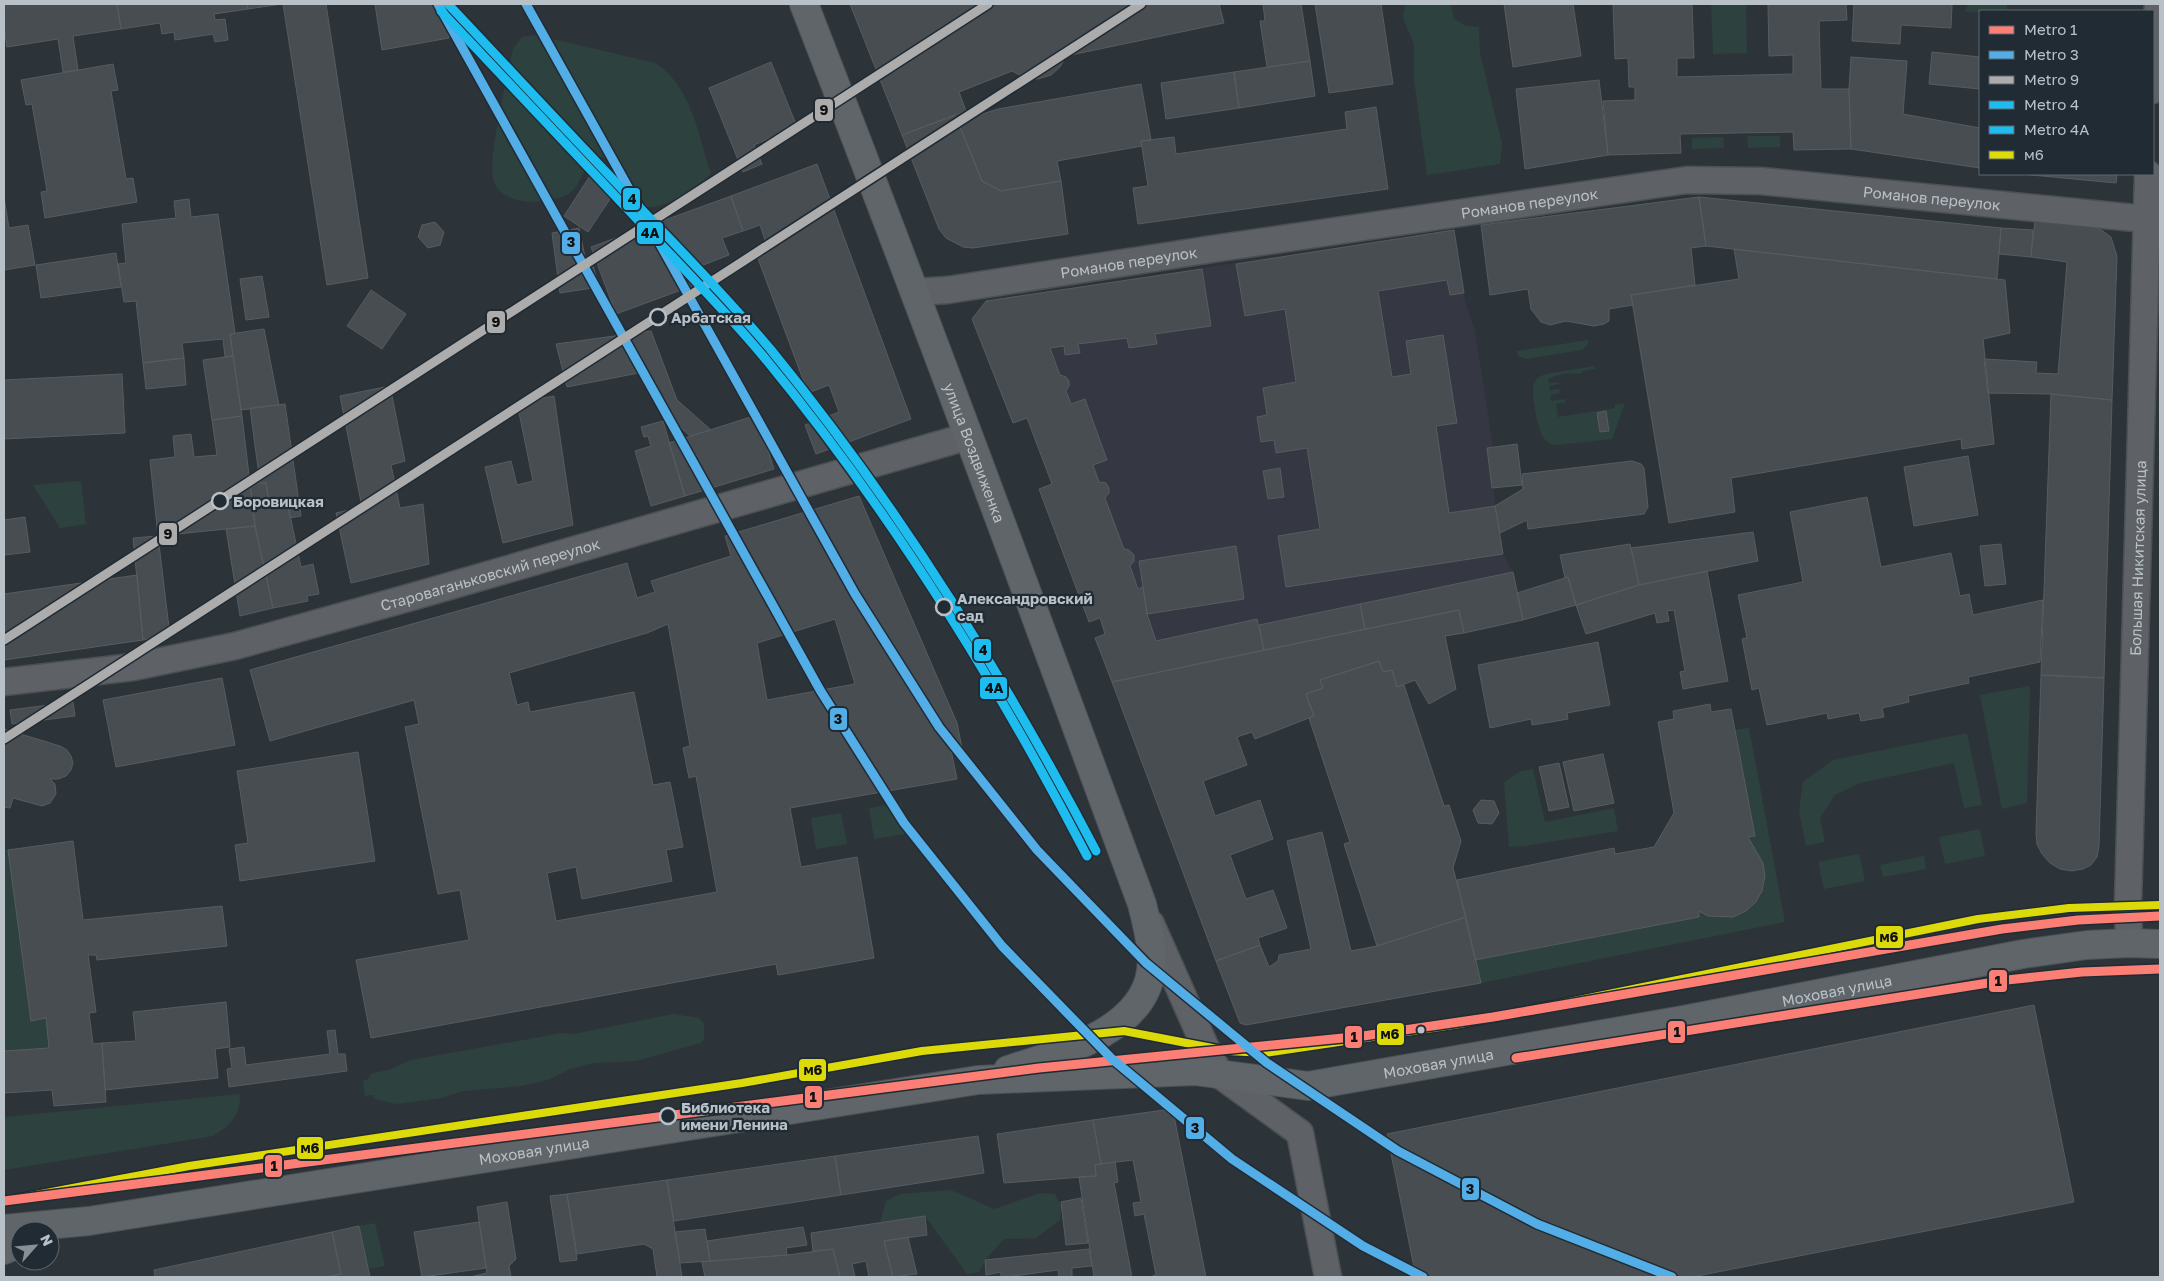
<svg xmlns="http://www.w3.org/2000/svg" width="2164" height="1281" font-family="'Golos Text',sans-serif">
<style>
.medical{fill:#353742}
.green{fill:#2d413f;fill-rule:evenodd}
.building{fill:#484d52;stroke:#565c60;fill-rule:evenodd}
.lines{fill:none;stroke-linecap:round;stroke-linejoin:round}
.minor-casing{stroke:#4b5053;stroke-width:29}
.major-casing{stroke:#4b5155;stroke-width:30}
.minor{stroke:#5e6266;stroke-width:26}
.major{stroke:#5f6569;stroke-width:28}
.bus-1-casing{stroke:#212b33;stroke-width:11}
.bus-1{stroke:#dcda09;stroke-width:8}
.metro-1-casing{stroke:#212b33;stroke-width:12}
.metro-2-casing{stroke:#212b33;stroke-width:12}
.metro-3-casing{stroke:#212b33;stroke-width:12}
.metro-4-casing{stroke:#212b33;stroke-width:12}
.metro-5-casing{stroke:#212b33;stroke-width:12}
.metro-1{stroke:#fc7f75;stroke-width:9}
.metro-2{stroke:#53aee7;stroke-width:9}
.metro-3{stroke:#adacac;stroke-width:9}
.metro-4{stroke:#1ebcef;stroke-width:9}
.metro-5{stroke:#1ebcef;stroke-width:9}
.stop-dot{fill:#212b33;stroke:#b9c1c8;stroke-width:2.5}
.bus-dot{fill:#b9c1c8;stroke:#212b33;stroke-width:2}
.labels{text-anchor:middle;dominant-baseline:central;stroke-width:4.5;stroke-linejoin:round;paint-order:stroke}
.street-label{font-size:15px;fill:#b9c1c8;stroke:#212b33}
.stop-label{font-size:15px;font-weight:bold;fill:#b9c1c8;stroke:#212b33;text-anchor:start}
.line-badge{stroke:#212b33;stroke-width:2}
.pale-badge-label{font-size:14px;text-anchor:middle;font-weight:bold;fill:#111}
</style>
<rect width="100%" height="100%" fill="#2d3439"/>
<path class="medical" d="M1454 230 1465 301 1475 331 1493 447 1487 448 1503 554 1513 572 1523 620 1464 633 1459 610 1112 682 1095 638 1105 633 1100 619 1089 622 1039 489 1052 484 1027 419 1013 423 972 319 986 301Z"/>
<path class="green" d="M1405 4H1451L1454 19 1466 26 1479 27 1480 54 1502 143 1500 164 1427 175 1414 80V44L1403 18Z
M1711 4H1746L1747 53 1713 54Z
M1968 4H2007V11L1965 12Z
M536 35 655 63C691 85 699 137 711 174 696 189 672 206 650 207 645 208 639 204 635 203 624 182 624 170 602 157L589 161C573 193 577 196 540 201 524 204 501 199 494 182 486 161 508 75 513 49L522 37Z
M1747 136H1780V147L1748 148Z
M1723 137 1724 148 1692 149V138Z
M1588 340V344L1582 350 1526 359 1518 356 1517 351Z
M1594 366 1595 369 1582 371V373L1562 374 1548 379 1549 383 1558 382 1559 384 1549 386 1550 390 1559 389 1560 393 1551 395V401L1565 399 1566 402 1556 404 1558 417 1615 408V405L1625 403 1612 439 1557 445C1551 444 1547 443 1544 438 1538 431 1532 397 1533 388 1534 380 1539 376 1546 374ZM1606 411 1609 430 1600 432 1597 413Z
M81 481 86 524 60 528 33 485Z
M2030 686 2027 803 2002 809 1980 695Z
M1749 728 1785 922 1481 983 1475 960 1699 917V911C1728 925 1764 913 1765 876 1765 860 1753 851 1748 837L1754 835 1735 730Z
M1967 733 1982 805 1964 808 1954 763 1860 783 1835 795 1820 818 1825 842 1806 846 1799 811 1803 782 1833 760Z
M1533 769 1545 822 1614 808 1618 831 1525 846 1509 847 1504 782 1521 771Z
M901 803 906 834 874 839 869 808Z
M841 813 847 844 816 849 811 818Z
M1980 829 1985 856 1945 864 1939 837Z
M8 850 31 1020 46 1018 49 1048 4 1051V851Z
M1859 854 1865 881 1824 889 1818 862Z
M1924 856 1926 869 1883 877 1880 865Z
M673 1014 699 1018 704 1024V1040L700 1043 636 1061 593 1063 570 1069 548 1080 521 1086 463 1091 442 1098 396 1104 375 1099 373 1095 365 1096 363 1081 367 1080 372 1073 389 1070 411 1060 562 1033 574 1034Z
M240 1094C241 1115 230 1126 213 1136L4 1170V1117Z
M951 1190 994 1209 1040 1193 1055 1194 1061 1206 1060 1220 1036 1238 1004 1239 985 1260 979 1272 967 1274 925 1216 880 1223 886 1201 900 1194Z
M375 1223 385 1266 368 1269 359 1226Z"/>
<path class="building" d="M4 4H117L121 29 73 36 78 70 63 72 58 39 7 47 4 28Z
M117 4H247L248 9 214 14 215 20 225 19 228 40 215 42 213 34 175 40 174 32 162 34 160 23 121 29Z
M247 4H282L248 9Z
M283 4H326L368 278 327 285Z
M375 4H442L449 38 382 50Z
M850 4H1219L1224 23 1066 56 1060 67 1051 75 1038 79 1025 78 1012 71 959 92 966 111 902 135Z
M1263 4H1301L1310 61 1267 67 1260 21H1265Z
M1315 4H1381L1393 84 1329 93Z
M1504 4H1573L1581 56 1513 67Z
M1613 4H1692L1694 58H1677V77L1793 74V55L1769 56 1768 4H1846L1847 20 1819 21 1821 89H1849L1851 149 1794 150 1793 132 1680 134 1681 153 1608 155 1603 101 1635 100V87H1629L1628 58 1615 59Z
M1854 4H1952L1951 28 1901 25 1900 44 1852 41Z
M1932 52 1980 57V89L1929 84Z
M1851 57 1907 61 1903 114 1980 128V168L1851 149 1849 89Z
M1310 61 1315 96 1239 108 1234 72Z
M771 62 797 127 754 145 762 164 743 172 709 88Z
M113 64 118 90 111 91 126 179 133 178 137 202 45 218 41 192 47 191 32 104 26 105 21 80Z
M1234 72 1239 108 1166 119 1161 83Z
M1599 80 1608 155 1525 169 1516 89Z
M1141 84 1151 140 1141 141 1142 146 1057 161 1061 181 1001 191 982 181 958 122 998 109Z
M1376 107 1388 189 1138 224 1133 188 1148 186 1141 141 1174 137 1176 154 1347 129 1345 112Z
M955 115 982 181 1001 191 1061 181 1068 234 973 248 963 247 946 238 939 229 902 135Z
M817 164 911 419 816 454 805 425 839 412 829 385 808 393 757 256 769 252 760 225 743 231 731 196Z
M597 165 622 181 588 232 564 216Z
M2021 174H2117L2116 183Z
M731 196 743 231 722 238 729 255 698 267 703 282 616 314 591 247Z
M4 197 9 228 28 225 35 265 4 270Z
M1699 197 2001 228 1997 279 1706 246Z
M1699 197 1706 246 1691 248 1695 285 1631 295 1633 305 1609 309V321L1604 324 1594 326 1566 321 1550 325 1541 322 1531 309 1528 289 1490 295 1481 225Z
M189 199 191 217 218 214 235 333 230 334 233 356 225 357 223 339 182 343 184 358 143 363 136 301 124 302 118 264 126 263 122 224 176 218 174 201Z
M2035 220 2096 226 2111 237 2117 256 2112 400 2051 394 1988 393 1984 359 2037 362 2036 373 2058 374 2067 262 2031 257Z
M435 222 444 232 440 245 428 248 418 237 422 225Z
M579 228 586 262H592L599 287 560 293 552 233Z
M2001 228 2033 230 2031 257 1999 254Z
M1454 230 1464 293 1450 295 1447 280 1378 291 1392 377 1411 374 1406 341 1443 335 1457 423 1436 426 1449 513 1495 506 1503 554 1286 587 1278 536 1320 529 1307 448 1276 453 1274 440 1261 442 1257 417 1267 415 1263 388 1296 382 1285 309 1245 316 1236 264Z
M1734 249 2005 280 2010 333 1983 339 1994 444 1962 449 1961 439 1731 478 1735 512 1669 523 1631 295 1739 279Z
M116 253 121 287 41 298 36 265Z
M1202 269 1211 326 1155 334 1157 344 1129 348 1127 338 1078 344 1080 353 1065 355 1064 346 1050 348 1060 375 1066 377 1069 381V386L1066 391 1071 404 1085 399 1107 460 1093 465 1099 482 1106 483 1109 488V493L1105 498 1124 549 1129 550 1134 555V561L1130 566 1138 589 1143 587 1147 614 1156 641 1257 619 1264 650 1112 682 1095 638 1105 634 1100 618 1089 622 1039 489 1052 484 1027 418 1013 423 972 319 986 301Z
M262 276 269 317 246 320 240 279Z
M371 290 406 314 382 349 347 326Z
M264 329 279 405 241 410 230 334Z
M651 331 677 400 711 430 690 436 659 408 649 371 567 387 556 344Z
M233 356 242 416 212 420 203 360Z
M184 358 186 385 146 389 143 363Z
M122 374 125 433 4 439V380Z
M390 386 405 461 391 465 400 508 423 504 429 564 351 583 336 513 362 507 340 396Z
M2051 394 2112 400 2104 678 2041 675Z
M554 396 573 525 503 543 485 467 511 461 517 485 533 481 517 403Z
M285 404 301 516 290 518 288 506 270 508 266 483H260L250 408Z
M1606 411 1609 431 1600 432 1597 413Z
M757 415 774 469 685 496 669 443Z
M242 416 255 526 158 536 150 460 175 457 173 436 191 434 194 457 217 455 212 420Z
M663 421 685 496 651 506 635 451 651 446 648 436 644 437 641 427Z
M1517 444 1522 485 1492 488 1487 448Z
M1968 456 1978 515 1914 526 1904 467Z
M1632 461 1641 464 1644 468 1648 507 1644 514 1528 529 1527 520 1500 533 1495 506 1523 489 1522 474Z
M1280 468 1284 497 1268 499 1263 471Z
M266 483 270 508 288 506 301 567 313 564 319 594 307 596 308 601 273 608 255 526 250 484Z
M859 496 957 723 962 748 951 750 957 779 790 808 801 867 857 857 874 958 778 975 776 964 371 1038 356 960 469 940 460 890 438 894 405 727 419 724 414 700 270 741 250 670 627 563 637 598 655 592 651 581 731 556 725 536ZM835 619 855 684 767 700 757 643ZM668 624 690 746 683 748 689 778 696 776 717 892 556 921 547 873 576 867 582 899 672 881 666 850 683 847 670 782 653 785 634 692 530 712 528 702 517 705 509 673 647 633Z
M1867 497 1881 567 1951 553 1960 596 1969 594 1973 615 2043 600 2040 662 1968 677 1969 683 1908 696 1909 702 1882 708 1884 717 1861 721 1859 713 1828 719 1827 713 1767 725 1759 688 1752 690 1742 639 1747 638 1738 595 1803 582 1790 512Z
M25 517 30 552 4 555V520Z
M255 526 273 608 240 616 226 529Z
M1753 532 1758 561 1639 585 1631 548Z
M158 536 170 636 143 640 133 538Z
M1630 544 1639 585 1576 605 1568 577 1565 578 1560 555Z
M2001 544 2006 584 1985 586 1980 546Z
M1236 546 1244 599 1147 614 1139 561Z
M1707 571 1728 681 1683 689 1680 672 1685 671 1674 610 1667 611 1669 621 1657 623 1655 613 1586 634 1576 605 1639 585Z
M1513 572 1523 620 1464 633 1459 610 1365 629 1360 604Z
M137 575 143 640 4 660V594Z
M1568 577 1576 605 1523 620 1517 593Z
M1360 604 1365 629 1264 650 1259 625Z
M1459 610 1464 633 1445 636 1456 689 1429 704 1415 680 1397 687 1392 670 1383 672 1379 661 1320 680 1323 688 1306 694 1314 716 1255 739 1252 732 1237 737 1247 765 1203 781 1215 816 1260 800 1273 839 1230 855 1246 899 1273 890 1287 928 1258 938 1260 945 1216 961 1112 682Z
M1598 642 1610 705 1567 713 1568 719 1551 722 1532 725 1531 719 1490 728 1478 665Z
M1379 661 1383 672 1392 670 1397 687 1404 685 1444 806 1449 805 1461 841 1453 868 1466 917 1377 946 1344 844 1350 842 1309 718 1314 716 1306 694 1323 688 1320 680Z
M2041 675 2104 678 2099 846 2097 857 2091 865 2083 869 2072 871 2060 869 2050 863 2042 854 2037 844 2036 833Z
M222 678 235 745 116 767 103 700Z
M73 702 75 716 12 724 10 710Z
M1710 704 1711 712 1731 709 1755 836 1748 837 1763 863 1765 876 1762 891 1756 902 1746 911 1733 917 1708 916 1699 911V917L1475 960 1457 880 1614 848 1615 854 1654 847 1674 813 1658 722 1674 719 1673 711Z
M4 729 60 746 67 750 71 756 73 763 71 770 66 776 58 779H50L55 784 56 794 50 803 42 806 13 798 10 808 4 807Z
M358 752 375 861 240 881 235 845 248 843 237 771Z
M1603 754 1614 803 1574 811 1563 762Z
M1559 763 1569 807 1549 811 1539 767Z
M1481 800 1494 801 1499 813 1492 824 1478 823 1473 810Z
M1322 832 1351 951 1377 946 1466 917 1481 983 1246 1025 1240 1023 1216 961 1260 945 1269 967 1278 961 1279 955 1311 949 1287 841Z
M73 841 83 920 222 906 227 946 97 960 96 955H88L96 1012 89 1013 93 1044 102 1043 106 1102 54 1106 52 1090 4 1093V1051L49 1048 46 1018 31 1021 8 850Z
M226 1002 230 1047 215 1049 218 1078 105 1090 102 1043 136 1041 133 1012Z
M2034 1005 2074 1202 1692 1277H1416L1387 1134Z
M335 1030 338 1054H345L347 1071 229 1087 227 1069 232 1068 229 1049 244 1047 246 1065 330 1054 327 1031Z
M1164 1110 1174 1116 1206 1277H1150L1156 1275 1144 1214 1135 1216 1133 1203 1141 1202 1133 1160 1101 1164 1093 1120Z
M1093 1120 1101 1164 1095 1165 1096 1176 1004 1183 997 1134Z
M978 1136 984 1173 841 1195 835 1156Z
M835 1156 841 1195 674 1221 667 1180Z
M1115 1162 1118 1182 1114 1183 1132 1277H1094L1079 1177 1096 1176 1095 1165Z
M667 1180 682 1277H657L653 1249 644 1244 577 1254 567 1194Z
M567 1194 577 1260 560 1262 550 1196Z
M1081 1198 1088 1243 1066 1245 1061 1202Z
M507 1202 516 1259 509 1266 511 1277H470L487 1273 477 1207Z
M925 1216 927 1235 884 1241 893 1277H869L866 1261 852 1264 855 1276 840 1277 833 1249 813 1251 811 1233Z
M479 1222 486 1268 422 1277 414 1232Z
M359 1226 370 1277H326L341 1274 332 1232Z
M803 1227 807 1245 786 1248 787 1255 710 1261 707 1241Z
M705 1229 710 1261 680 1263 675 1232Z
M332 1232 341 1274 326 1277H155L154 1270Z
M908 1237 917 1274 893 1277 884 1241Z
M833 1249 840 1277H705L702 1262 787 1255Z
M1089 1249 1092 1266 1072 1268V1277H1059L1058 1270 1006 1277H1001V1272L986 1275 985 1260Z"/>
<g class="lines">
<g class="minor-casing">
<g id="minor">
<path d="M2153 90 2158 4"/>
<path id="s1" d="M916 292 948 290 1219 248 1687 180 1761 181 2145 219"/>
<path id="s2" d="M4 682 133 667 235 646 415 596 969 436"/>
<path d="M1151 924 1205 1046 1220 1075 1300 1133 1328 1277"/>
<path id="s3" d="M2129 943 2128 904 2148 174"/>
</g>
</g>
<g class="major-casing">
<g id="major">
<path id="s4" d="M804 4C920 302 1031 603 1142 904 1147 925 1154 949 1151 971 1143 1032 1057 1054 1008 1070"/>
<path id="s5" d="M4 1229 89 1221 978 1080 1195 1071 1308 1086 1683 1020 2023 954 2087 945 2129 943 2160 944"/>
<path d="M4 1250 20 1243"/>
</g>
</g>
<use href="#minor" class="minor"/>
<use href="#major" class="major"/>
<g class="bus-1-casing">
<path id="bus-1" d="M4 1201 189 1166 742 1083 922 1051 1124 1031 1228 1051 1265 1053 1460 1024 1978 919 2069 908 2160 905"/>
</g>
<use href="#bus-1" class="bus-1"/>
<g class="metro-1-casing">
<path id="metro-1" d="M1516 1058 2007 980 2082 972 2160 969
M4 1201 1039 1068 1363 1036 1493 1017 2002 929 2078 920 2160 916"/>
</g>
<g class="metro-2-casing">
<path id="metro-2" d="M438 4 820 690 904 823 1002 946 1111 1058 1232 1159 1363 1246 1423 1277
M526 4 855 594 939 727 1037 850 1146 963 1267 1063 1398 1151 1537 1224 1672 1277"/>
</g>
<g class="metro-3-casing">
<path id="metro-3" d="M4 640 988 4
M4 739 1141 4"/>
</g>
<g class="metro-4-casing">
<path id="metro-4" d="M448 4C513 73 578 143 644 212 687 257 731 302 771 350 898 505 1003 674 1096 851"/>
</g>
<g class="metro-5-casing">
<path id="metro-5" d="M441 11C506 80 571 149 636 218 679 264 723 308 763 356 890 510 995 679 1087 856"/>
</g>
<use href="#metro-1" class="metro-1"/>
<use href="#metro-2" class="metro-2"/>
<use href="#metro-3" class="metro-3"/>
<use href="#metro-4" class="metro-4"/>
<use href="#metro-5" class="metro-5"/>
</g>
<g class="stop-dot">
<circle cx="658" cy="317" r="8"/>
<circle cx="220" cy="501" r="8"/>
<circle cx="944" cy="607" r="8"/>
<circle cx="668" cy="1116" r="8"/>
</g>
<circle class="bus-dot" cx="1421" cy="1030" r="4.5"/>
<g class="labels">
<g class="street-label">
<text stroke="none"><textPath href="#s1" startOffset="1025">Романов переулок</textPath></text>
<text stroke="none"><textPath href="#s1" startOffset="620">Романов переулок</textPath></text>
<text stroke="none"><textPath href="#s1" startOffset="215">Романов переулок</textPath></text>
<text stroke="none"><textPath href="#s4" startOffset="480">улица Воздвиженка</textPath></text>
<text stroke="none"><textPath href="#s3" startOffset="385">Большая Никитская улица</textPath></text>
<text stroke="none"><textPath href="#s2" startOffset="499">Староваганьковский переулок</textPath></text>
<text stroke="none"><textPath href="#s5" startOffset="1854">Моховая улица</textPath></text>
<text stroke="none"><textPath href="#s5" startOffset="1449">Моховая улица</textPath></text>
<text stroke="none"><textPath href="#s5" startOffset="536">Моховая улица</textPath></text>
</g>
<g class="stop-label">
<text x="671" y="317">Арбатская</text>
<text x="233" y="501">Боровицкая</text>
<text x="957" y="598">Александровский<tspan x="957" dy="17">сад</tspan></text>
<text x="681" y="1107">Библиотека<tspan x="681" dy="17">имени Ленина</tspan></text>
</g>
</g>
<g class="line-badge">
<rect x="814" y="98" width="20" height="24" rx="5" fill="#adacac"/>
<rect x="622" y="187" width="19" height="24" rx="5" fill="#1ebcef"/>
<rect x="636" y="221" width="28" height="24" rx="5" fill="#1ebcef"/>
<rect x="561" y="231" width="20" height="24" rx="5" fill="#53aee7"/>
<rect x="486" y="310" width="20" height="24" rx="5" fill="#adacac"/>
<rect x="158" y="522" width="20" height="24" rx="5" fill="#adacac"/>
<rect x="973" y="638" width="19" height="24" rx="5" fill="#1ebcef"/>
<rect x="979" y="676" width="29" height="24" rx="5" fill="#1ebcef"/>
<rect x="829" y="707" width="19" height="24" rx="5" fill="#53aee7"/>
<rect x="1875" y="925" width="29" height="24" rx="5" fill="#dcda09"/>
<rect x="1988" y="969" width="20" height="24" rx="5" fill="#fc7f75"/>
<rect x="1667" y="1020" width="19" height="24" rx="5" fill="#fc7f75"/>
<rect x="1376" y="1022" width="29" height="24" rx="5" fill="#dcda09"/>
<rect x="1344" y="1025" width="19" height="24" rx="5" fill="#fc7f75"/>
<rect x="798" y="1058" width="29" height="24" rx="5" fill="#dcda09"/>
<rect x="804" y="1085" width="19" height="24" rx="5" fill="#fc7f75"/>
<rect x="1185" y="1116" width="20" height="24" rx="5" fill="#53aee7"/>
<rect x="296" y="1136" width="28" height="24" rx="5" fill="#dcda09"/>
<rect x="264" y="1154" width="19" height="24" rx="5" fill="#fc7f75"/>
<rect x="1461" y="1177" width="19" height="24" rx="5" fill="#53aee7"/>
</g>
<g class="pale-badge-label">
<text x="824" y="115">9</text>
<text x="632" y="204">4</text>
<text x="650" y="238">4А</text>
<text x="571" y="247">3</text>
<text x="496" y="327">9</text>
<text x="168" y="539">9</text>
<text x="983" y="655">4</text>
<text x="994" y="693">4А</text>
<text x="838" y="724">3</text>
<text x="1889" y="942">м6</text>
<text x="1998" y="986">1</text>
<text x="1677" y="1037">1</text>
<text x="1390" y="1039">м6</text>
<text x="1354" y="1042">1</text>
<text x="813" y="1075">м6</text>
<text x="813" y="1102">1</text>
<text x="1195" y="1133">3</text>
<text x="310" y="1153">м6</text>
<text x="274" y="1171">1</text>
<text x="1470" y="1194">3</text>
</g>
<rect width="2164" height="1281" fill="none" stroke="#b9c1c8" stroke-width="10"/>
<rect x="1979" y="10" width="175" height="165" fill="#212b33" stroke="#5e676f"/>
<rect x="1989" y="26" width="25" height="8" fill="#fc7f75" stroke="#5e676f"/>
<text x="2024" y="35" font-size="15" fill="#b9c1c8">Metro 1</text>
<rect x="1989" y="51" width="25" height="8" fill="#53aee7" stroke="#5e676f"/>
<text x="2024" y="60" font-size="15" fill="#b9c1c8">Metro 3</text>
<rect x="1989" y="76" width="25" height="8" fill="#adacac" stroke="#5e676f"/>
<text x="2024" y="85" font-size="15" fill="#b9c1c8">Metro 9</text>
<rect x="1989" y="101" width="25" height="8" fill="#1ebcef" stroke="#5e676f"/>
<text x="2024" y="110" font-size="15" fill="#b9c1c8">Metro 4</text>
<rect x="1989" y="126" width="25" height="8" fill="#1ebcef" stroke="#5e676f"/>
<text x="2024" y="135" font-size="15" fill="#b9c1c8">Metro 4А</text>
<rect x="1989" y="151" width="25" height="8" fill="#dcda09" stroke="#5e676f"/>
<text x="2024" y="160" font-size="15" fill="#b9c1c8">м6</text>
<g transform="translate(35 1246) rotate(63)"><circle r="24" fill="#212b33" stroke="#5e676f"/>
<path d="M0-4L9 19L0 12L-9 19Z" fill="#889096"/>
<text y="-8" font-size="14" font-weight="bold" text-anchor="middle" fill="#b9c1c8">N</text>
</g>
</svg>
